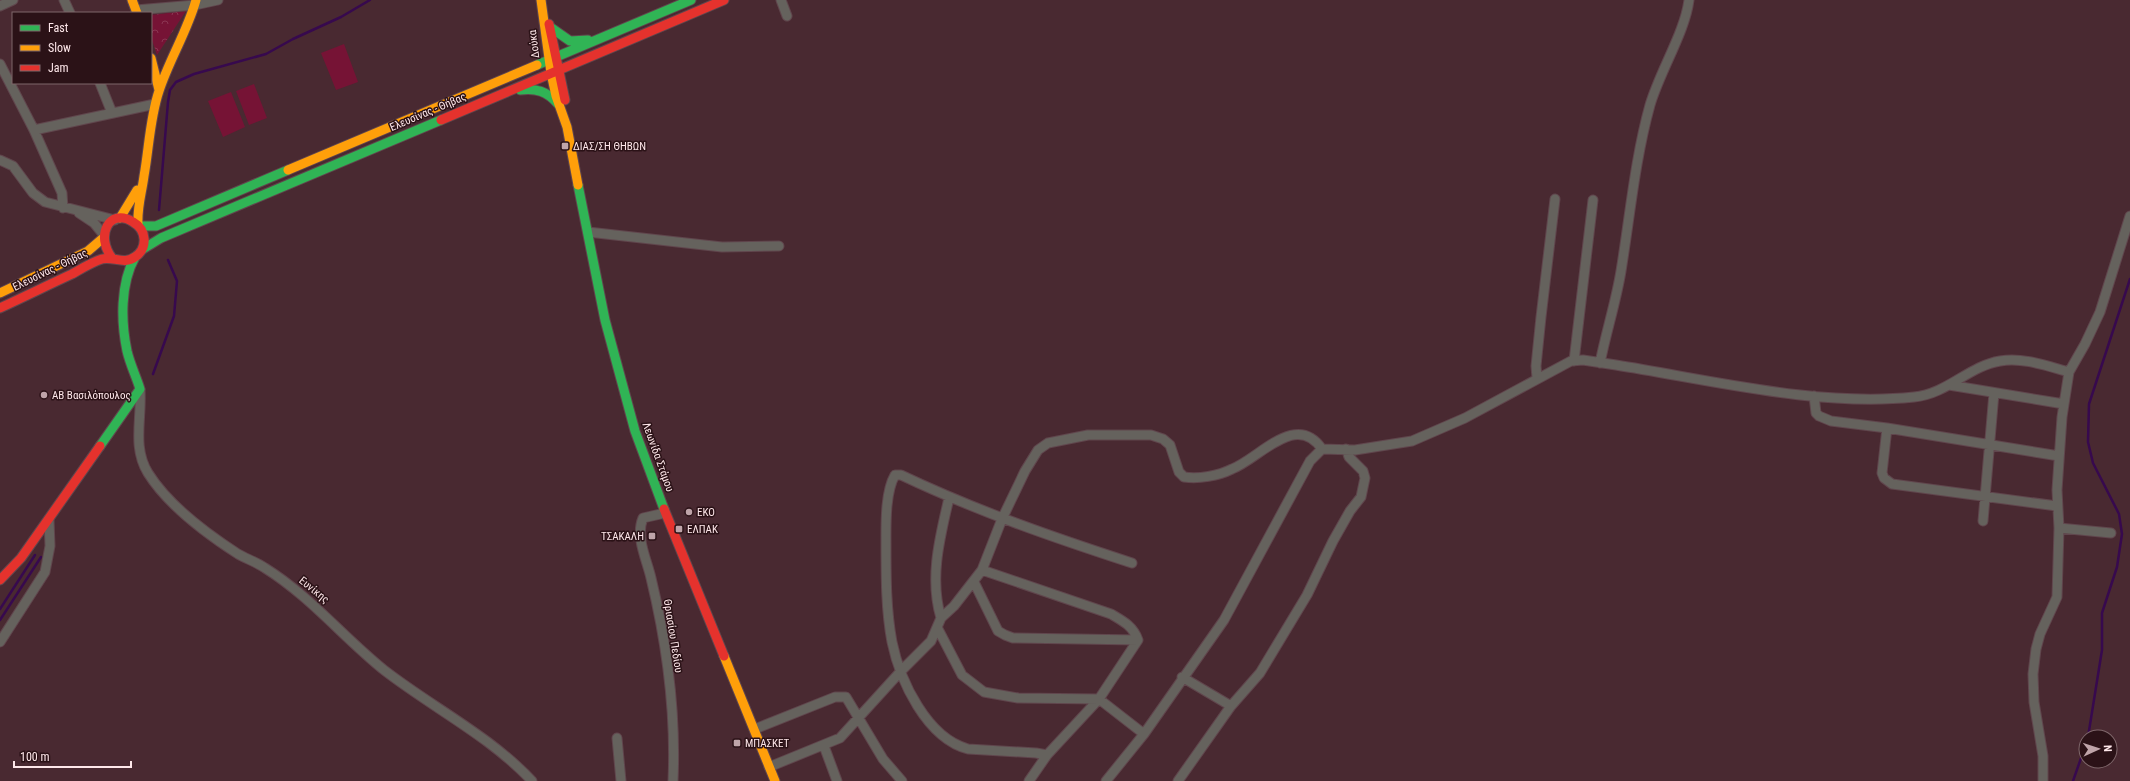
<svg xmlns="http://www.w3.org/2000/svg" width="2130" height="781" font-family="'Roboto Condensed',sans-serif">
<style>
.park{fill:url(#park-crowns)}
.garden{fill:#761335}
.lines{fill:none;stroke-linecap:round;stroke-linejoin:round}
.stream{stroke:#37094e;stroke-width:2.5}
.street-casing{stroke:#60464d;stroke-width:11}
.fast-casing{stroke:#60464d;stroke-width:11}
.slow-casing{stroke:#60464d;stroke-width:11}
.jam-casing{stroke:#60464d;stroke-width:11}
.street{stroke:#65625d;stroke-width:9}
.fast{stroke:#30b455;stroke-width:9}
.slow{stroke:#ff9f0a;stroke-width:9}
.jam{stroke:#e5322d;stroke-width:9}
.poi-dot{fill:#bfa4a9;stroke:#2b1217;stroke-width:1.5}
.labels{text-anchor:middle;dominant-baseline:central;stroke-width:3;stroke-linejoin:round;paint-order:stroke}
.street-label{font-size:11px;fill:#fee7ea;stroke:#2b1217}
.poi-label{font-size:11px;fill:#fee7ea;stroke:#2b1217;text-anchor:start}
</style>
<defs>
<pattern id="park-crowns" width="20" height="18" patternUnits="userSpaceOnUse"><rect width="20" height="18" fill="#761335"/><path d="M2 6a3 3 0 1 1 6 0M12 15a3 3 0 1 1 6 0" fill="none" stroke="#8b3552"/></pattern>
</defs>
<rect width="100%" height="100%" fill="#492931"/>
<path class="park" d="M186 11 157 55 151 37V15Z"/>
<path class="garden" d="M344 44 358 82 336 90 321 53Z
M254 84 267 118 249 125 236 91Z
M231 92 245 127 223 137 208 101Z"/>
<g class="lines">
<path class="stream" d="M159 210 168 102 170 90 176 82 194 74 266 54 293 39 341 17 370 0
M153 374 174 316 177 281 168 260
M0 609 35 555
M0 620 41 557
M2088 737 2102 650V613L2117 567 2122 534 2119 514 2093 463 2088 442 2089 404 2130 279
M2073 781 2086 744"/>
<g class="street-casing">
<path id="street" d="M64 0 70 13
M781 0 787 16
M0 6 13 0
M136 10 195 5 218 0
M0 64 34 130 62 193 63 208
M100 83 112 113
M34 130 155 104
M0 160 13 166 33 193 45 202 115 220
M79 213 94 223 103 234
M588 232 722 247 779 246
M1574 361 1593 200
M1600 363C1606 332 1616 302 1621 271 1630 216 1635 159 1650 105 1660 71 1685 32 1689 0
M1537 378 1536 366 1541 317 1555 199
M1949 385 2064 404
M140 390C142 419 132 447 148 473 168 505 207 534 238 554 247 559 256 562 265 568 310 596 343 637 384 670 433 708 490 736 532 781
M1814 396 1816 413 1819 416 1831 421 1887 428 2059 456
M1887 428 1882 473 1884 478 1892 484 2057 506
M665 513 643 518C635 537 647 560 651 578 667 644 676 714 673 781
M1983 521 1994 393
M2059 528 2111 533
M982 570 1111 614C1123 621 1133 626 1138 640L1099 699 1047 755 1029 781
M974 582 998 631 1005 635 1013 638 1138 640
M941 618C929 578 940 537 949 498
M938 629 962 675 984 692 1018 698 1099 699 1144 734
M0 642 45 572 50 546 49 520
M1182 677 1231 706
M755 729 835 697H846L883 759 902 781
M617 738 621 781
M824 746 837 781
M1047 755 1036 753 968 749C927 738 900 681 892 642 886 610 886 577 886 544 886 525 885 492 895 475H901C977 511 1052 537 1132 563
M769 767 840 738 901 671 931 641 941 618 954 606 982 570 1002 519 1025 471 1038 450 1048 443 1088 435H1151L1163 439 1170 445 1179 472 1184 477C1199 479 1218 476 1232 469 1260 458 1296 411 1322 449
M1106 781 1144 734 1224 620 1310 461 1322 449 1355 450 1412 441 1465 418 1571 361 1583 360 1616 365C1711 380 1818 407 1914 397 1947 394 1969 366 2000 361 2023 357 2047 366 2069 372
M1178 781 1231 706 1260 673 1307 595 1333 541 1350 511 1361 497 1365 478 1363 471 1349 457 1346 449
M2043 781V756L2034 702 2033 674 2036 649 2040 634 2057 597 2059 528 2057 490 2062 417 2069 372 2085 344 2100 312 2130 216"/>
</g>
<g class="fast-casing">
<path id="fast" d="M550 27 570 41 588 40
M537 65 691 0
M520 90C536 88 547 91 558 104
M578 185 605 320 635 431 664 509
M140 226H156L288 170
M143 249 161 238 441 120
M100 446 140 389C136 376 130 364 127 351 121 322 120 284 135 257"/>
</g>
<g class="slow-casing">
<path id="slow" d="M132 0 137 13
M541 0 551 73 556 96 567 127 578 185
M151 58 159 90
M288 170 537 65
M120 218 137 190
M138 224C137 207 142 192 144 176 149 148 150 117 159 91 169 60 187 32 196 0
M0 293 88 251 102 239
M724 656 775 781"/>
</g>
<g class="jam-casing">
<path id="jam" d="M549 24 565 100
M441 120 724 0
M0 308C24 297 48 285 72 274 81 269 92 262 102 259 113 256 124 265 135 257 148 248 147 230 133 222 109 207 95 236 112 258
M664 509 724 656
M0 580 21 558 100 446"/>
</g>
<use href="#street" class="street"/>
<use href="#fast" class="fast"/>
<use href="#slow" class="slow"/>
<use href="#jam" class="jam"/>
</g>
<g class="poi-dot">
<rect x="561" y="142" width="8" height="8" rx="2"/>
<circle cx="44" cy="395" r="4"/>
<circle cx="689" cy="512" r="4"/>
<rect x="675" y="525" width="8" height="8" rx="2"/>
<rect x="648" y="532" width="8" height="8" rx="2"/>
<rect x="733" y="739" width="8" height="8" rx="2"/>
</g>
<g class="labels">
<g class="street-label">
<text transform="translate(534 44) rotate(-97)">Δούκα</text>
<text transform="translate(428 112) rotate(-23)">Ελευσίνας - Θήβας</text>
<text transform="translate(50 270) rotate(-26)">Ελευσίνας - Θήβας</text>
<text transform="translate(658 457) rotate(70)">Λεωνίδα Στάμου</text>
<text transform="translate(314 590) rotate(39)">Ευνίκης</text>
<text transform="translate(673 636) rotate(81)">Θριασίου Πεδίου</text>
</g>
<g class="poi-label">
<text x="573" y="146">ΔΙΑΣ/ΣΗ ΘΗΒΩΝ</text>
<text x="52" y="395">ΑΒ Βασιλόπουλος</text>
<text x="697" y="512">EKO</text>
<text x="687" y="529">ΕΛΠΑΚ</text>
<text x="644" y="536" text-anchor="end">ΤΣΑΚΑΛΗ</text>
<text x="745" y="743">ΜΠΑΣΚΕΤ</text>
</g>
</g>
<rect x="12" y="12" width="140" height="72" fill="#2b1217" stroke="#7f676b"/>
<rect x="20" y="25" width="20" height="6" fill="#30b455" stroke="#7f676b"/>
<text x="48" y="32" font-size="12" fill="#fee7ea">Fast</text>
<rect x="20" y="45" width="20" height="6" fill="#ff9f0a" stroke="#7f676b"/>
<text x="48" y="52" font-size="12" fill="#fee7ea">Slow</text>
<rect x="20" y="65" width="20" height="6" fill="#e5322d" stroke="#7f676b"/>
<text x="48" y="72" font-size="12" fill="#fee7ea">Jam</text>
<g transform="translate(2098 749) rotate(87)"><circle r="19" fill="#2b1217" stroke="#7f676b"/>
<path d="M0-3L7 15L0 10L-7 15Z" fill="#bfa4a9"/>
<text y="-6" font-size="11" font-weight="bold" text-anchor="middle" fill="#fee7ea">N</text>
</g>
<path d="M14 761v6h117v-6" fill="none" stroke="#fee7ea" stroke-width="2"/>
<text x="20" y="761" font-size="12" fill="#fee7ea" stroke="#2b1217" stroke-width="3" paint-order="stroke">100 m</text>
</svg>
